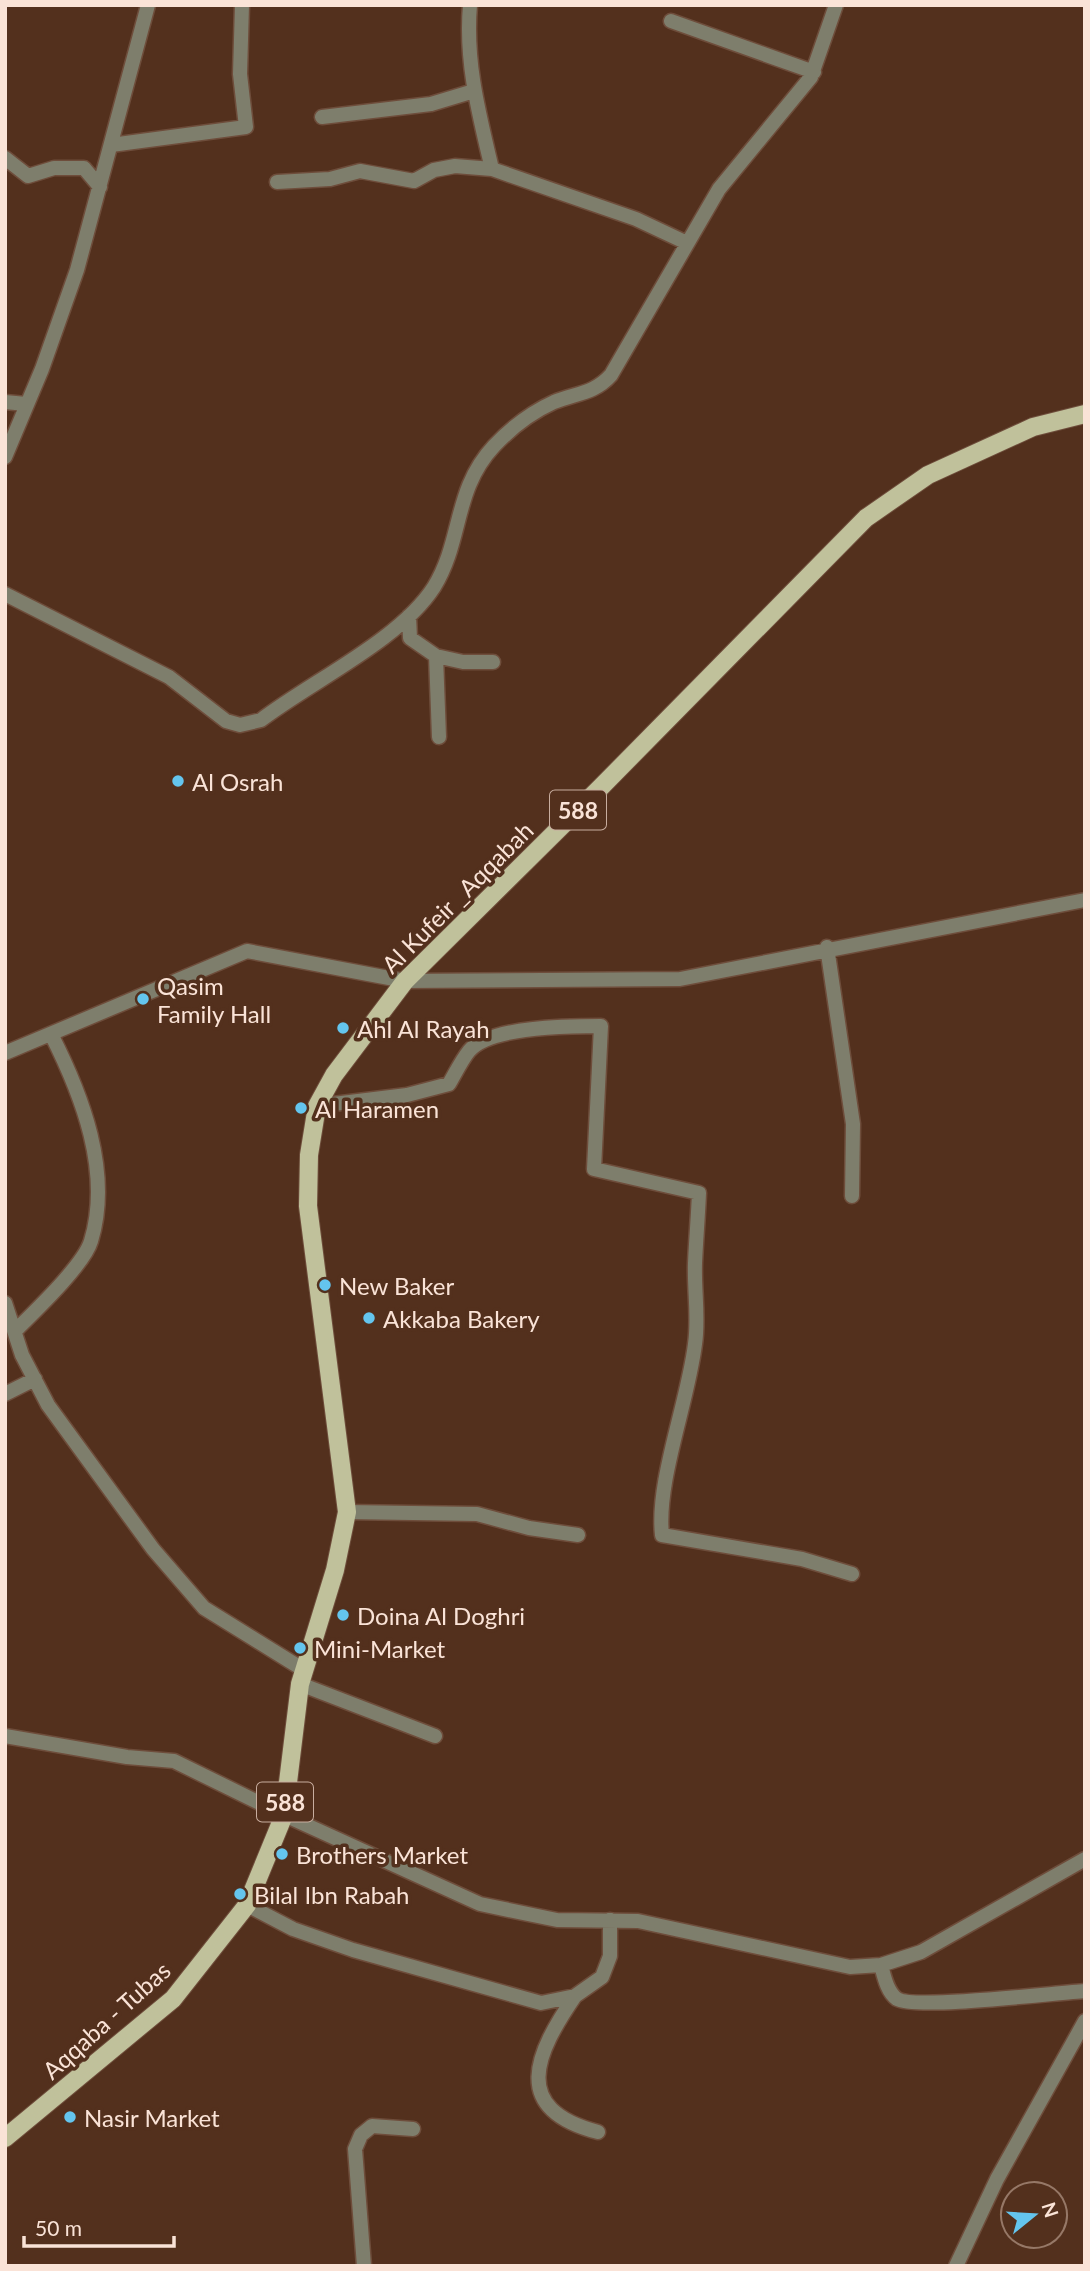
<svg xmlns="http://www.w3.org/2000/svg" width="1090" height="2271" font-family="Lato,sans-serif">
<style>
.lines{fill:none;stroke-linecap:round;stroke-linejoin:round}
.street-casing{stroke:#6e4d3b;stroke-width:17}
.primary-casing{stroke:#6e4d3b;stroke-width:20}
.street{stroke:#7e7e6c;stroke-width:14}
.primary{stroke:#c0c19b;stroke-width:18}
.poi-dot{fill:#64c5ee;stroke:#53301d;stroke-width:2.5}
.labels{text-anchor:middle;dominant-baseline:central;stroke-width:7;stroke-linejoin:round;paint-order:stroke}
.shield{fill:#53301d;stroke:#c8ad9f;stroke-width:2}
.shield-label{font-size:23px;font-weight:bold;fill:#fae3d7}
.poi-label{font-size:24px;fill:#fae3d7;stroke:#53301d;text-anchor:start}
.street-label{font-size:24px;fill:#fae3d7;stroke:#53301d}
</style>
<rect width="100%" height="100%" fill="#53301d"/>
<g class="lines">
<g class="street-casing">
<path id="street" d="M470 5C465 62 479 114 492 169
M671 21 814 72
M322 117 431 104 474 91
M111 145 246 127 240 74 242 5
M5 158 28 176 54 168H84L100 187
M277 182 330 179 360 171 414 181 434 170 455 166 492 169 636 219 687 243
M5 402 26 404
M5 457 42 369 77 270 148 5
M5 594 169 677 226 721 240 725 261 720C312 681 400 640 434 587 463 540 453 490 494 446 511 428 532 412 554 402 576 393 594 394 611 375L719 189 811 77 836 5
M409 616 410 638 436 656 439 737
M436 656 463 662H493
M827 947 853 1124 852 1196
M5 1053 247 951 405 981 680 979 1085 900
M317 1106 407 1095 449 1084C455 1074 461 1061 469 1051 490 1026 570 1026 601 1026L594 1169 699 1193C698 1217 696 1240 695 1263 694 1291 699 1317 695 1344 688 1402 656 1482 662 1535L802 1559 852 1574
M5 1303 22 1355 48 1405 153 1549 204 1608 304 1670
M15 1331C33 1313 84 1265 91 1241 112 1172 82 1095 51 1034
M5 1394 35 1379
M347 1512 477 1514 529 1528 578 1535
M300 1684 435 1736
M5 1736 127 1757 174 1761 280 1813 480 1904 557 1920 638 1921 850 1967 881 1965 921 1952 1085 1859
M247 1905 293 1929 353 1950 541 2003 575 1996 602 1977 610 1956V1920
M881 1965C884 1976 887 1992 897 1999 916 2010 1053 1993 1085 1991
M575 1996C536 2053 509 2109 598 2132
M364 2266 355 2149 361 2135 372 2126 413 2129
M956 2266 997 2179 1085 2021"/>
</g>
<g class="primary-casing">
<path id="primary" d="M5 2138 173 1999 247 1905 284 1815 300 1684 335 1570 347 1512 308 1206 309 1155 317 1106 334 1075 405 981 600 788 866 518 928 475 1033 427 1085 414"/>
</g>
<use href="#street" class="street"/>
<use href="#primary" class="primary"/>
</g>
<g class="poi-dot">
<circle cx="178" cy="781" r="7"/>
<circle cx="143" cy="999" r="7"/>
<circle cx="343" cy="1028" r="7"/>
<circle cx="301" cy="1108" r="7"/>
<circle cx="325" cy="1285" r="7"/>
<circle cx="369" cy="1318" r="7"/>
<circle cx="343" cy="1615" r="7"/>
<circle cx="300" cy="1648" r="7"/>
<circle cx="282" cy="1854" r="7"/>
<circle cx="240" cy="1894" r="7"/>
<circle cx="70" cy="2117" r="7"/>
</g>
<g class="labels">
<g class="shield">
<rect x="550" y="790.5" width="56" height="39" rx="5"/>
<rect x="257" y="1782.5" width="56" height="39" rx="5"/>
</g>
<g class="shield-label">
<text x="578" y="810">588</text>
<text x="285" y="1802">588</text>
</g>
<g class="poi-label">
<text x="192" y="781">Al Osrah</text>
<text x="157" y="985">Qasim<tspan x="157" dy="28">Family Hall</tspan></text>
<text x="357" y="1028">Ahl Al Rayah</text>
<text x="315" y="1108">Al Haramen</text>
<text x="339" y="1285">New Baker</text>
<text x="383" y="1318">Akkaba Bakery</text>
<text x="357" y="1615">Doina Al Doghri</text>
<text x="314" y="1648">Mini-Market</text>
<text x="296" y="1854">Brothers Market</text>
<text x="254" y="1894">Bilal Ibn Rabah</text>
<text x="84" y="2117">Nasir Market</text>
</g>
<g class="street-label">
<text transform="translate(457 897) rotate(-45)">Al Kufeir _Aqqabah</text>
<text transform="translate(106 2020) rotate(-42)">Aqqaba - Tubas</text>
</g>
</g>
<rect width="1090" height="2271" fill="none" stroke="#fae3d7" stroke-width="14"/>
<g transform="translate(1034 2215) rotate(72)"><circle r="33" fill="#53301d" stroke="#967867" stroke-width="2"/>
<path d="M0-5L12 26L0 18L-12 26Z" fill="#64c5ee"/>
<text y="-10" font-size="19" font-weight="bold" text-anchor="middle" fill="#fae3d7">N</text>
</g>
<path d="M24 2236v10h150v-10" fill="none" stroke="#fae3d7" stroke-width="3.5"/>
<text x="35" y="2236" font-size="21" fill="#fae3d7" stroke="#53301d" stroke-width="5" paint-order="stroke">50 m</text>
</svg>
